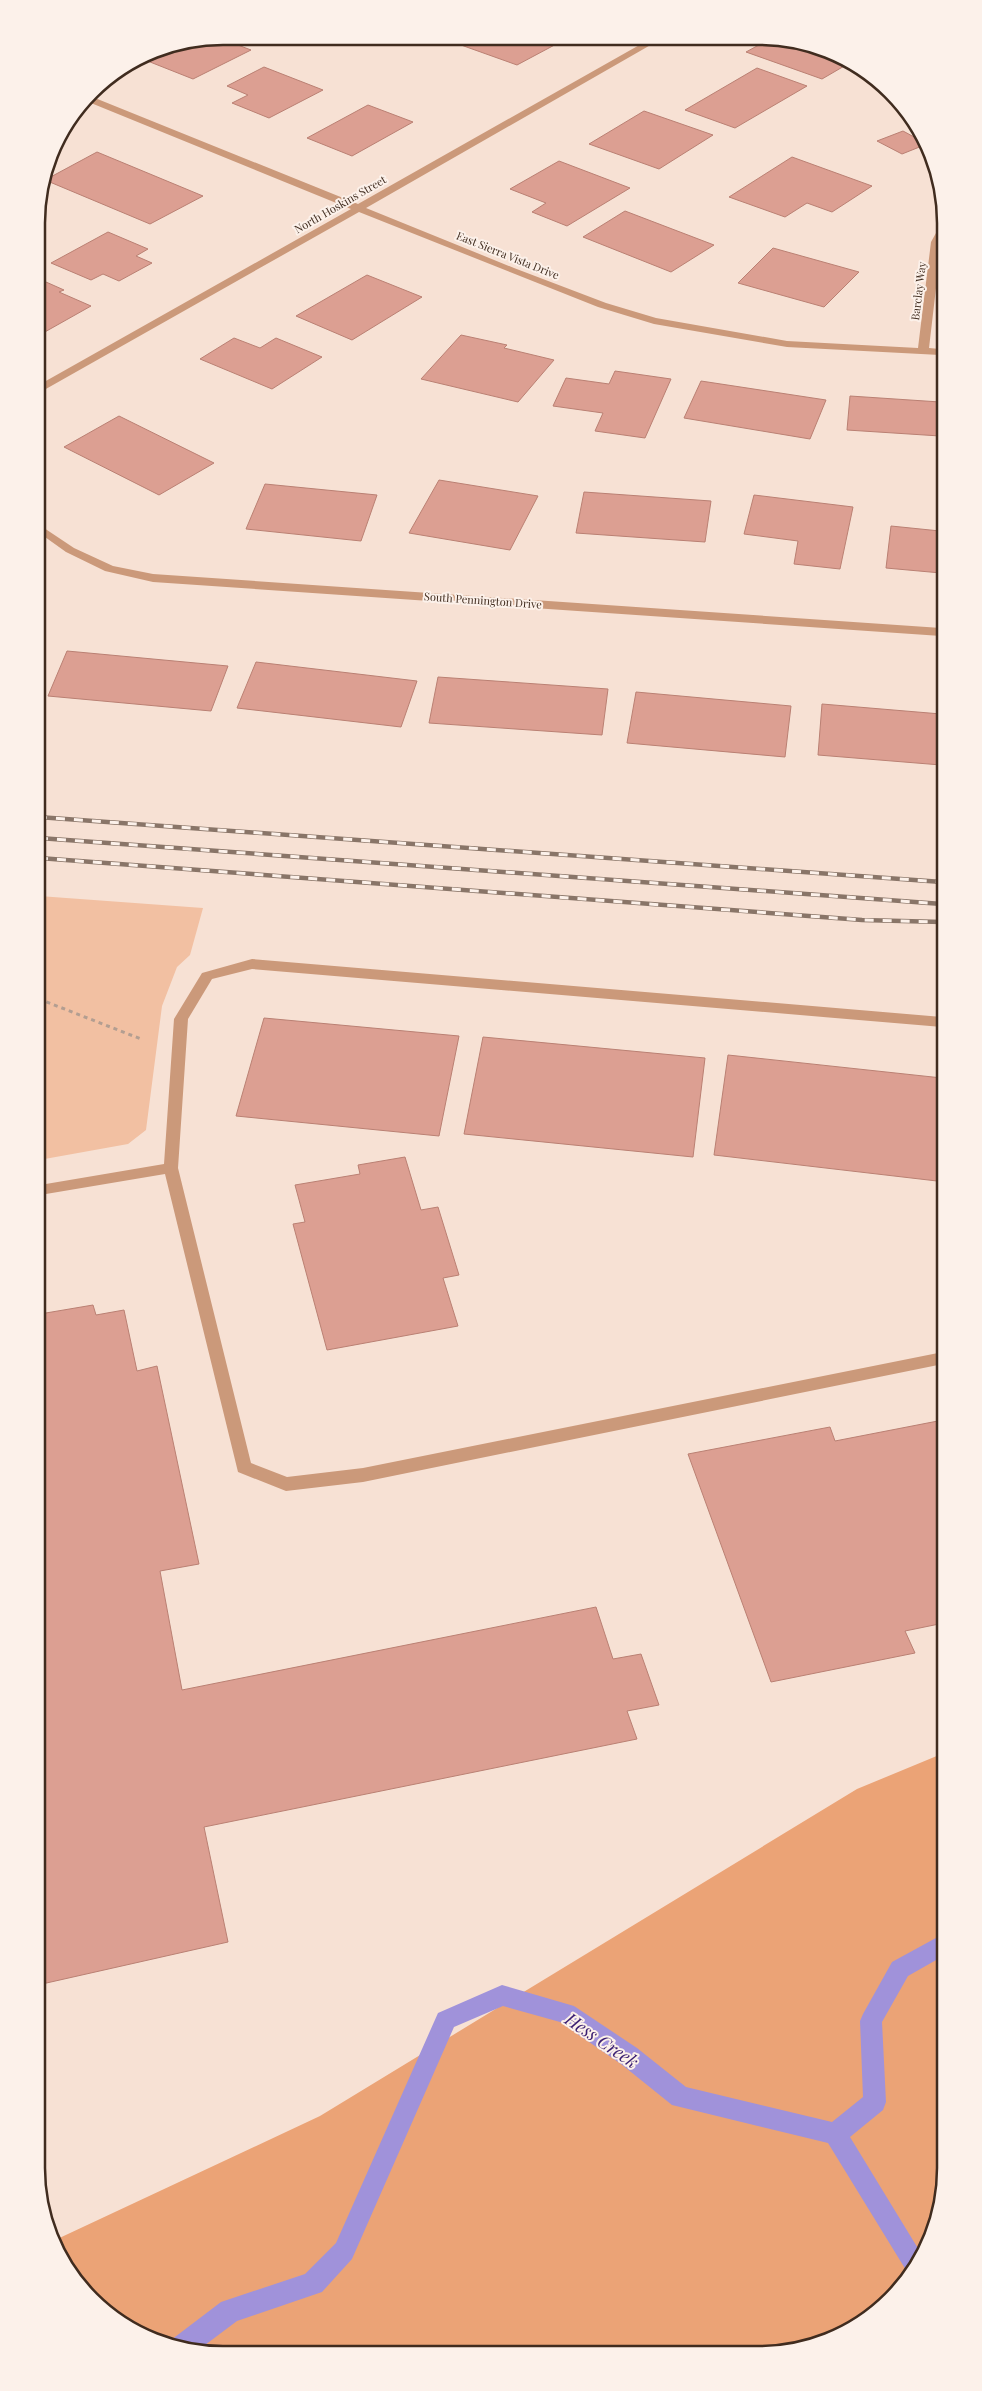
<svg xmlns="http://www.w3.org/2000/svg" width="982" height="2391" font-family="'Playfair Display',serif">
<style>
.green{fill:#f2c0a2}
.forest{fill:#eba376}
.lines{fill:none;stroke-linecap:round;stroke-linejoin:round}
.stream{fill:#a092da;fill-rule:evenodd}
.building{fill:#dc9f92;stroke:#ba8073}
.path{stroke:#b39e91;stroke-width:3;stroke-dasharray:4 4;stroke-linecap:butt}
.minor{fill:#cb997a;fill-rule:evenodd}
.rail-casing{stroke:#897568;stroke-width:4.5}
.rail{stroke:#fcf1ea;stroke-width:3;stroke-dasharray:9;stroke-linecap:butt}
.labels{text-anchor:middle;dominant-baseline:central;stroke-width:4;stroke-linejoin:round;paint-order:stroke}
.far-street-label{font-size:11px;fill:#402c1f;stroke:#fcf1ea}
.near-water-label{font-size:18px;font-style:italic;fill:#3a1e71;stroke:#fcf1ea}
.rim{fill:none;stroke:#402c1f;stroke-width:2.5}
</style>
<rect width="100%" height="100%" fill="#f7e1d4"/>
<path class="green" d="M39 896 203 908 190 955 177 967 162 1006 146 1130 128 1144 39 1160Z"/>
<path class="forest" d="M944 1753 945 2180 932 2239 899 2291 852 2330 807 2348 187 2351C172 2346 154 2343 140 2335 101 2314 69 2281 53 2241L320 2116 857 1789Z"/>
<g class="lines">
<path class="stream" d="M945 1933V1955L908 1976 882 2022 886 2102 883 2110 850 2137 922 2255 909 2275 828 2143 672 2105 621 2064 560 2022 503 2006 454 2027 352 2259 322 2292 237 2321 197 2351H187L169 2345 171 2340 221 2302 305 2274 336 2243 438 2013 502 1985 574 2006 637 2048 686 2087 832 2122 863 2097 860 2021 863 2014 892 1962Z"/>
</g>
<path class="building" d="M217 37 251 50 193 79 140 58 152 50Z
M475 38H555L562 41 517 65 461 45Z
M768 40H795L830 52 822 56 846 65 822 79 746 52Z
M264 67 323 90 269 118 232 103 248 95 227 86Z
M757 68 807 86 735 128 685 110Z
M368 105 413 122 352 156 307 138Z
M644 111 713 135 659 169 589 144Z
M903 131 927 144 902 154 877 141Z
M97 152 203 196 150 224 45 180Z
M792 157 872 186 832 212 807 203 785 217 729 197Z
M559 161 630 188 567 226 532 212 546 203 510 189Z
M625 211 714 245 671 272 583 237Z
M108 232 148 249 136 256 152 263 119 281 103 274 91 280 51 263Z
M773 248 859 272 824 307 738 283Z
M367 275 422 297 352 340 296 316Z
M37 278 64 290 59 292 91 306 43 333 37 330Z
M461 335 507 345 504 348 554 360 518 402 421 379Z
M234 338 260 348 276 338 322 357 272 389 200 359Z
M615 371 671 379 645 438 595 431 603 413 553 406 566 378 609 384Z
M701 381 826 400 810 439 684 418Z
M850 396 940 402V436L847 430Z
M119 416 214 463 159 495 64 447Z
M439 480 538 496 510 550 409 533Z
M265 484 377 495 361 541 246 529Z
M584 492 711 501 705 542 576 533Z
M754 495 853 507 840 569 794 564 798 541 744 534Z
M891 526 940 531 941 573 886 568Z
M67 651 228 666 211 711 48 696Z
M256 662 417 681 401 727 237 708Z
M438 677 608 689 602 735 429 723Z
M636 692 791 706 785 757 627 743Z
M822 704 941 714V765L818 755Z
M264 1018 459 1036 439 1136 236 1116Z
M483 1037 705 1058 693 1157 464 1134Z
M728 1055 942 1078 937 1181 714 1155Z
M405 1157 421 1210 438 1207 459 1275 443 1278 458 1326 327 1350 293 1224 305 1222 295 1185 360 1174 358 1165Z
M93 1305 96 1315 124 1310 137 1371 157 1366 199 1564 160 1571 182 1690 596 1607 613 1659 641 1654 659 1705 627 1711 637 1739 204 1827 228 1942 42 1984 40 1314Z
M943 1420 944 1623 905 1631 915 1653 771 1682 688 1454 830 1427 835 1441Z"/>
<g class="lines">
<path class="path" d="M39 999 141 1039"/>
<path class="minor" d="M650 39H661L366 208 514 268 606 303 656 318 787 341 918 348 931 242 936 233 940 232V254L929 348 940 349V355L787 347 654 324 598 307 359 212 37 394V386L351 209 86 101 90 96 358 204Z
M38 524 74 548 113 566 153 574 941 628V636L153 582 105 571 66 552 38 532Z
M252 959 942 1017V1027L252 969 212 979 188 1019 178 1168 251 1463 287 1477 363 1468 943 1352V1364L363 1482 286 1491 238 1472 165 1174 40 1195V1185L164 1164 174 1019 202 973Z"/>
<g class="rail-casing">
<path id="rail" d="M38 817 942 882
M39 838 942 904
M39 858 862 920 942 922"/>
</g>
<use href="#rail" class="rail"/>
</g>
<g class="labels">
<g class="far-street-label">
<text transform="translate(340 204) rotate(-30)">North Hoskins Street</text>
<text transform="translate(508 255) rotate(22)">East Sierra Vista Drive</text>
<text transform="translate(918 291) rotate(-83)">Barclay Way</text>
<text transform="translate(483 600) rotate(4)">South Pennington Drive</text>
</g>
<g class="near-water-label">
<text transform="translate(602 2040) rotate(34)">Hess Creek</text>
</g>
</g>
<path d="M0 0H982V2391H0ZM223 45H759A178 178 0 0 1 937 223V2168A178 178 0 0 1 759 2346H223A178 178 0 0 1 45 2168V223A178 178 0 0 1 223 45Z" fill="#fcf1ea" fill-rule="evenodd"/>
<path class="rim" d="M223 45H759A178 178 0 0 1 937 223V2168A178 178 0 0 1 759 2346H223A178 178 0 0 1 45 2168V223A178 178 0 0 1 223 45Z"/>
</svg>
